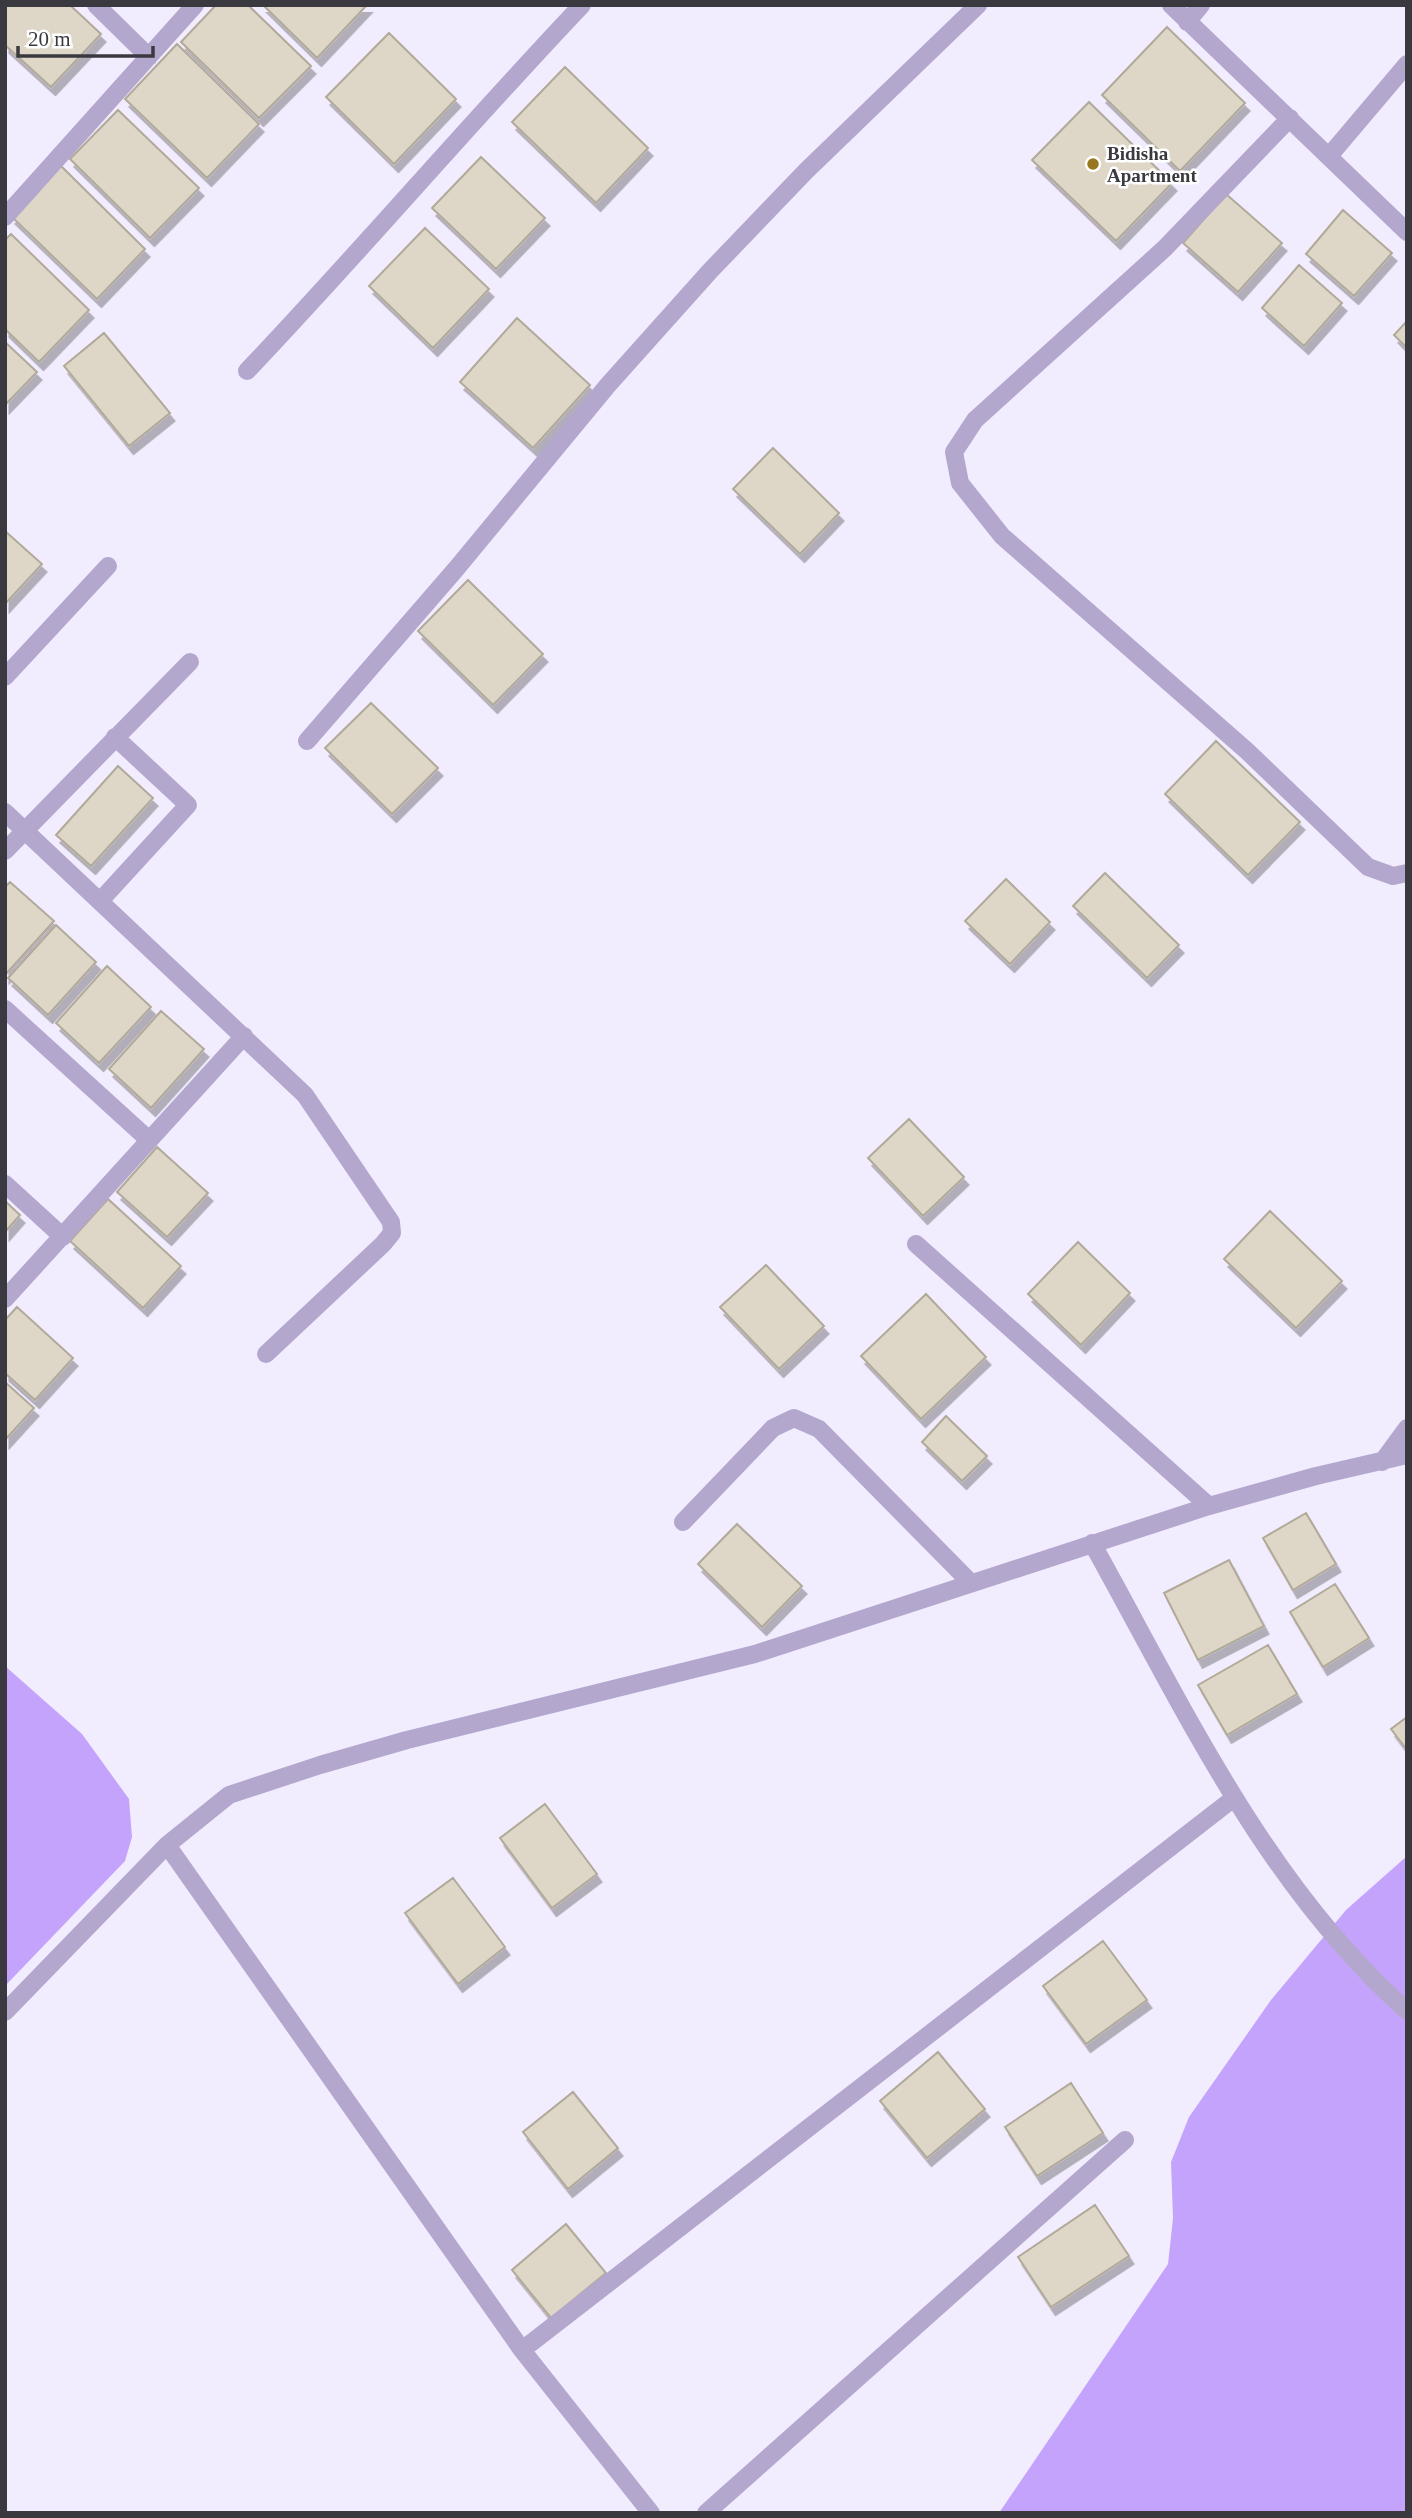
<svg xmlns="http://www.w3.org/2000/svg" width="1412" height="2518" font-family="Georgia,serif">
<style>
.water{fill:#c4a3fc}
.building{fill:#ded6c6;stroke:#b1a999;stroke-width:2;filter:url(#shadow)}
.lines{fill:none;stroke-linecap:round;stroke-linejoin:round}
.minor{stroke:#b4a7ce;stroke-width:18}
.poi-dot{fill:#98761f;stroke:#fff;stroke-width:2.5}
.labels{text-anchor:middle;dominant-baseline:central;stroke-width:5;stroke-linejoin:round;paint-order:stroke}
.poi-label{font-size:19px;font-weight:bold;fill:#3b3940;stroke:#fff;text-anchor:start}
</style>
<defs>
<filter id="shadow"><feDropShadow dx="4.5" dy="8" stdDeviation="0" flood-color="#0004"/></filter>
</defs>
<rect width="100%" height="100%" fill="#f2edfe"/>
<path class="water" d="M5 1666 82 1734 129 1799 132 1837 125 1861 5 1986Z
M1407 1856V2513H999L1168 2264 1173 2218 1171 2162 1189 2117 1271 2000 1346 1910Z"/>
<path class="building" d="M5 5H70L101 34 51 87 5 45Z
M216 5H248L311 66 259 118 181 42Z
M263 5H367L317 58Z
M1167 27 1245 103 1180 171 1102 95Z
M389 33 456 99 394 164 326 97Z
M177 44 259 124 207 178 125 99Z
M565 67 648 148 596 203 512 122Z
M1089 102 1172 183 1116 241 1032 160Z
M118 110 199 188 150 238 70 159Z
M481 157 545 218 496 269 432 208Z
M60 165 145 249 97 299 11 216Z
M1226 194 1282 243 1238 292 1183 243Z
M1343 210 1392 253 1354 296 1306 254Z
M425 228 489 289 433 348 369 286Z
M11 234 89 310 39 362 5 329V240Z
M1299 265 1342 303 1304 346 1262 308Z
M517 318 590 385 533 448 460 382Z
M1407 321V348L1394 335Z
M104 333 170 413 129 446 64 366Z
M5 342 37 372 5 405Z
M773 448 839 513 800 554 733 489Z
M5 531 42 564 5 604Z
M468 580 543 654 493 705 418 631Z
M371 703 438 768 392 814 325 748Z
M1216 741 1300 822 1248 875 1165 794Z
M118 766 153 798 91 866 56 835Z
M1105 873 1179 945 1147 978 1073 906Z
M1006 879 1050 922 1010 964 965 921Z
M10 882 54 921 5 975V887Z
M56 925 96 962 48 1015 8 978Z
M107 966 151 1007 99 1063 56 1023Z
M161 1011 204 1049 151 1108 109 1069Z
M909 1119 964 1177 923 1216 868 1158Z
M157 1147 208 1193 167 1237 117 1192Z
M108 1199 181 1266 143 1308 70 1241Z
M5 1201 20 1215 5 1232Z
M1270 1211 1342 1281 1296 1328 1224 1259Z
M1078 1242 1130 1293 1081 1345 1028 1294Z
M766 1265 824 1326 779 1369 720 1307Z
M926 1294 986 1357 921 1419 861 1356Z
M17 1307 73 1358 35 1400 5 1373V1320Z
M5 1382 34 1408 5 1440Z
M946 1416 987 1456 962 1481 922 1442Z
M1306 1513 1336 1564 1293 1590 1263 1538Z
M737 1524 802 1586 762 1627 698 1564Z
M1229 1560 1264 1626 1198 1660 1164 1593Z
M1335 1584 1369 1638 1323 1667 1290 1612Z
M1268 1645 1297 1694 1227 1735 1198 1685Z
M1407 1717V1750L1391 1729Z
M545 1804 597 1874 552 1908 500 1838Z
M453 1878 505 1947 458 1984 405 1913Z
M1103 1941 1147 2000 1086 2044 1043 1986Z
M938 2052 985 2109 927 2158 880 2101Z
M1071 2083 1103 2133 1037 2176 1005 2127Z
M573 2092 618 2148 568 2189 523 2132Z
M1095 2205 1129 2256 1051 2307 1018 2257Z
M566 2224 606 2273 551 2318 512 2270Z"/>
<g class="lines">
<path class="minor" d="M96 5 149 57
M1171 5 1407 232
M1187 22 1201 5
M1290 118 1165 248 975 420 954 452 960 483 1002 536 1247 751 1368 867 1393 876 1407 873
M1330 155 1407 64
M5 217 195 5
M247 371C361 251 468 125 582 5
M5 677 108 566
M307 741 456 569 608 385 710 271 807 170 978 5
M5 812 305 1095 391 1222 392 1233 383 1244 266 1354
M5 851 190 662
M100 901 188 805 115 737
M5 1009 149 1140
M5 1184 63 1237
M916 1244 1209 1506
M5 1299 244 1036
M1382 1462 1407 1428
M683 1522 773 1428 794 1418 819 1429 971 1583
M1092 1543C1183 1706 1265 1885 1407 2011
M167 1845 522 2350 651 2513
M5 2012 167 1845 229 1795 320 1765 407 1740 755 1654 1209 1506 1316 1476 1407 1455
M522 2350 1234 1798
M706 2513 1125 2140"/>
</g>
<circle class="poi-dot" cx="1093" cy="164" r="7"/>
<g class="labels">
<g class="poi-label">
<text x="1107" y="153">Bidisha<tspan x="1107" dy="22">Apartment</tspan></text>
</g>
</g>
<rect width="1412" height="2518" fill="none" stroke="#3b3940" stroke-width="14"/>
<path d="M18 46v10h135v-10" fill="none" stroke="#3b3940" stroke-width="3.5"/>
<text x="28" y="46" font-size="21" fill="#3b3940" stroke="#ffffff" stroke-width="5" paint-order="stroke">20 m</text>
</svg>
